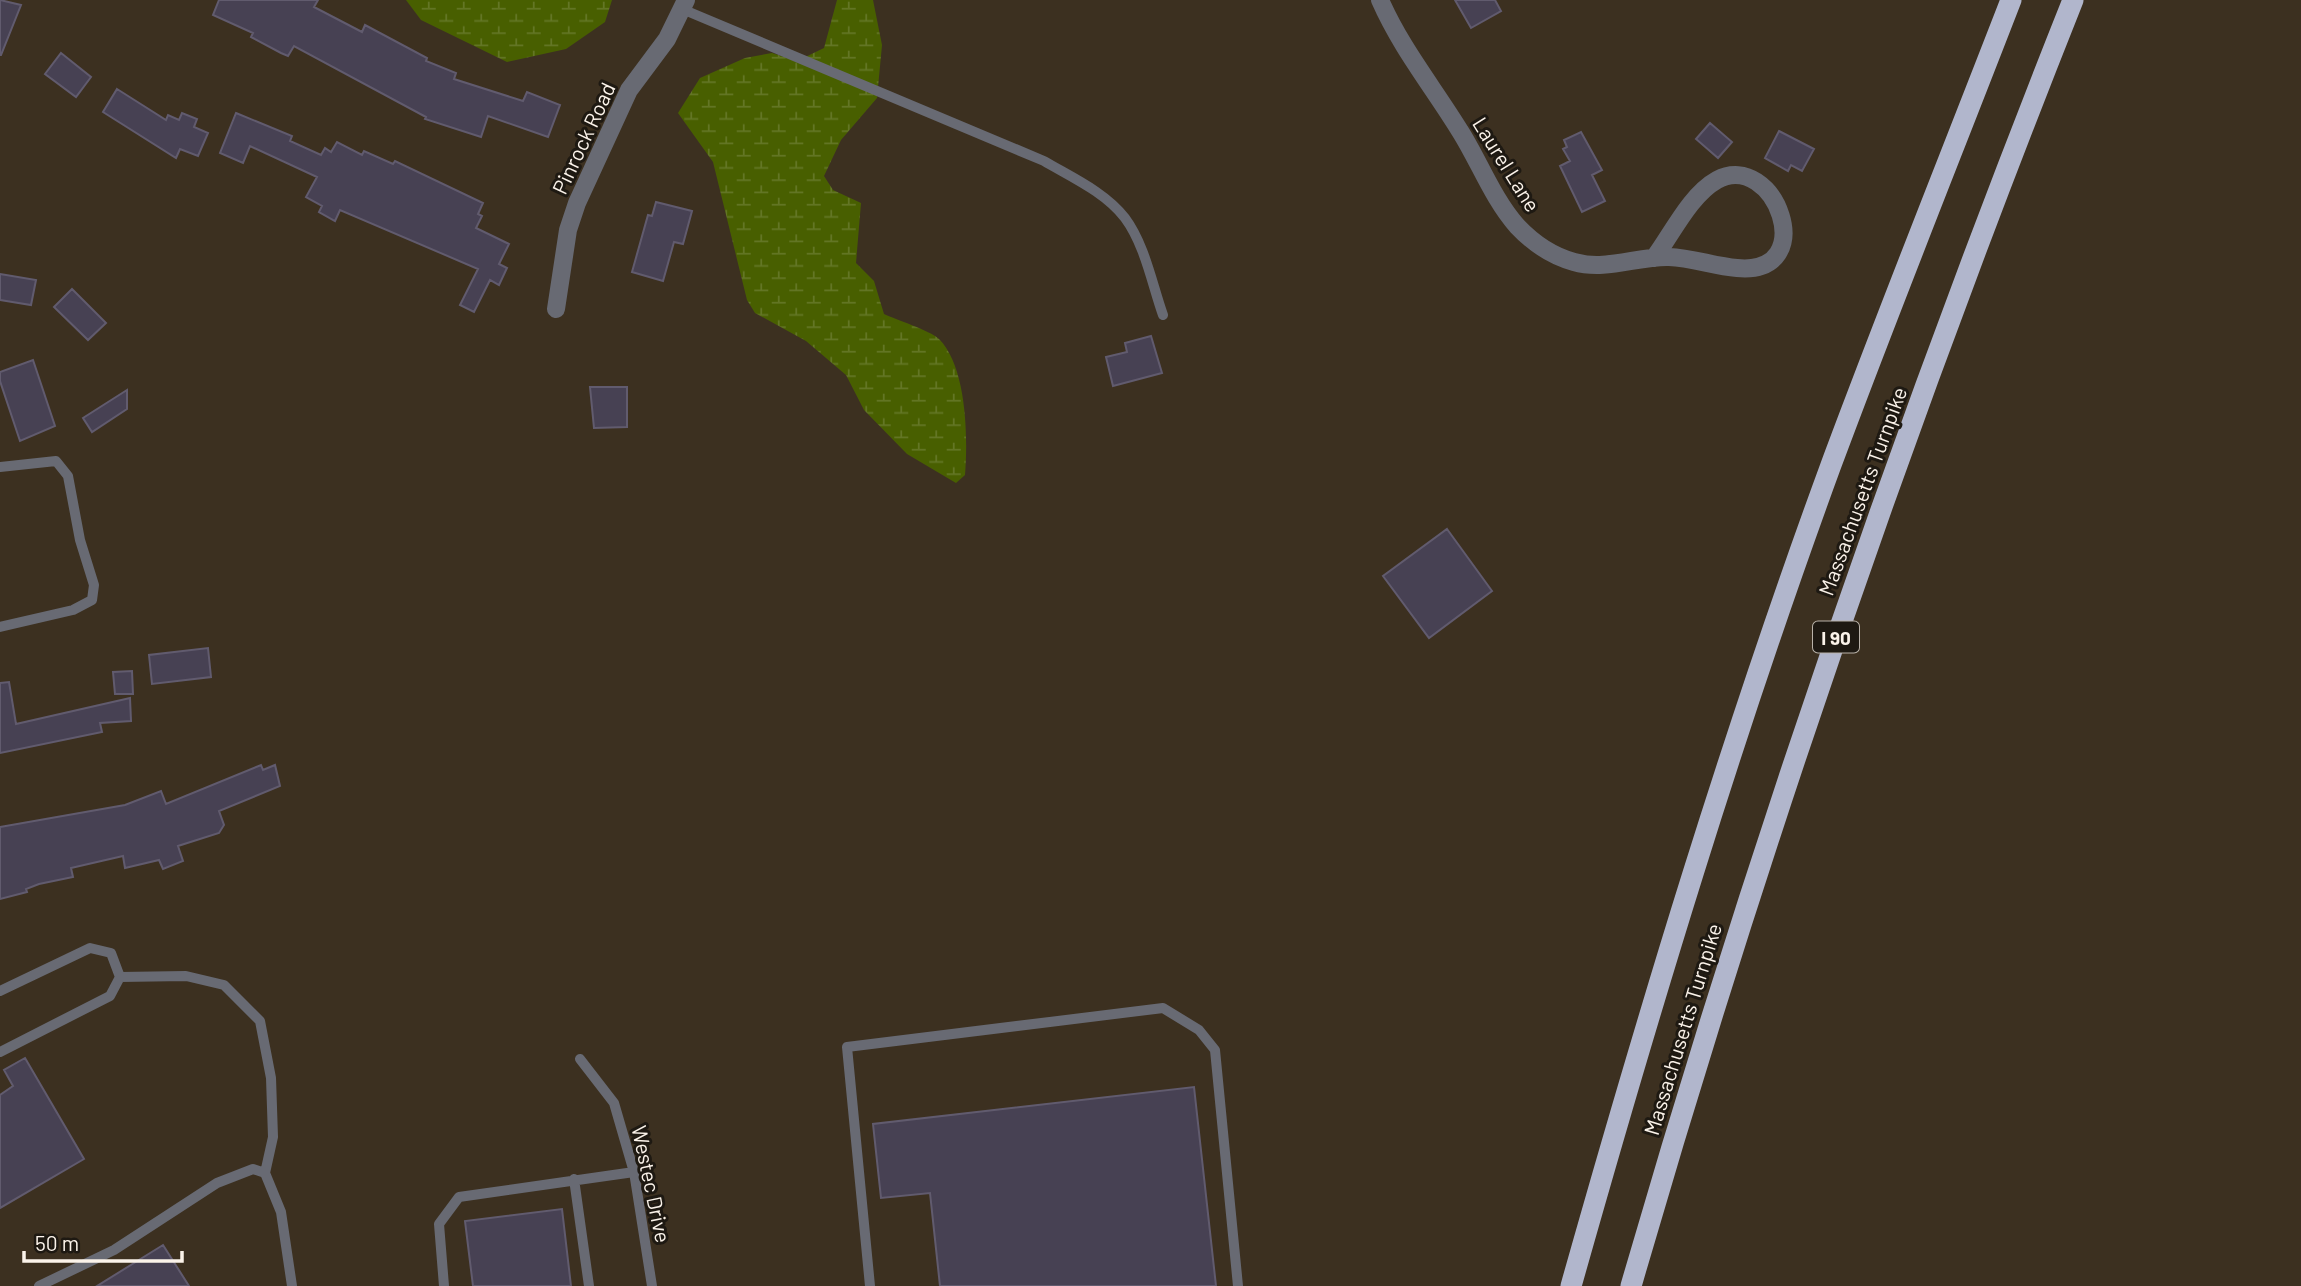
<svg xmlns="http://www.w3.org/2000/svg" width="2301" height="1286" font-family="Barlow,sans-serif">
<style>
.wetland{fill:url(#wetland-marsh)}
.building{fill:#474153;stroke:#615b6e;stroke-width:2}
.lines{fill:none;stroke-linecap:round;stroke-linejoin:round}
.service{stroke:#686a73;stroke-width:10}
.minor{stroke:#686a73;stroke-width:18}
.motorway{stroke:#b1b6cc;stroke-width:21}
.labels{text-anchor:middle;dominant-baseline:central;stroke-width:6;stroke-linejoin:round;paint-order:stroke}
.shield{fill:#1e1912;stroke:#b9b2a9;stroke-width:2}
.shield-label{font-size:19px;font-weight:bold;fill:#fbf3ea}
.street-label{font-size:21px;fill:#fbf3ea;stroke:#1e1912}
</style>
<defs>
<pattern id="wetland-marsh" width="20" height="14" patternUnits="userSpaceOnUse" patternTransform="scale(1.75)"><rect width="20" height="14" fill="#485f00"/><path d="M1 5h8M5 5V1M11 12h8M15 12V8" fill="none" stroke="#637625"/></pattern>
</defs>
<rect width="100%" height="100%" fill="#3c3020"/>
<path class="wetland" d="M406 0H612L605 22 566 49 507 62 421 20Z
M837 0H873L882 45 877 98 841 140 824 176 833 190 861 203 856 263 874 281 884 314C897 320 929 330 939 339 967 367 968 438 965 475L956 483 907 454 864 410 846 375 806 341 755 313 747 300 713 162 678 113 700 78 745 58 772 53 797 61 824 48Z"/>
<path class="building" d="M0 0 21 5 1 55H0Z
M219 0H318L314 7 362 32 365 25 427 58 426 61 456 73 454 79 523 101 527 92 560 105 548 137 488 116 481 137 425 119 426 117 294 46 288 56 281 53 251 37 253 33 213 15Z
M1455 0H1495L1501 11 1471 28Z
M61 53 91 77 76 97 45 74Z
M117 89 166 120 168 115 179 120 182 113 197 119 194 127 208 133 198 156 180 149 176 158 103 112Z
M236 113 292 136 290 141 321 155 325 148 331 152 337 142 362 155 364 151 393 164 395 161 483 203 478 214 482 216 476 228 509 244 499 264 507 268 499 285 490 280 474 312 460 305 478 269 340 210 335 221 319 212 322 206 306 197 317 177 250 146 243 163 220 153Z
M1710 123 1732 142 1718 158 1696 139Z
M1779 131 1814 149 1802 171 1791 165 1788 171 1765 158Z
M1581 132 1602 170 1592 175 1605 201 1582 212 1560 166 1570 161 1563 149 1567 147 1564 140Z
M656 202 692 211 683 244 674 242 663 281 632 272 648 215 652 216Z
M0 274 36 280 31 305 0 300Z
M72 289 106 323 88 340 54 307Z
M1151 336 1162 373 1113 386 1106 357 1127 352 1125 343Z
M33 360 55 426 20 441 0 381V372Z
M590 387H627V427L594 428Z
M127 390V409L92 432 83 418Z
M1447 529 1492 591 1429 638 1383 576Z
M208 648 211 677 152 684 149 655Z
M132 671 133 694H115L113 672Z
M9 682 16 724 130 698 131 721 100 723 102 732 0 753V683Z
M261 765 263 770 275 765 280 786 219 811 224 825 219 833 178 846 183 861 163 869 159 860 125 868 123 856 71 868 73 877 39 884 26 889 27 892 0 899V827L125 805 161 791 166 804Z
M25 1058 84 1159 0 1208V1095L13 1086 4 1070Z
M1194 1087 1216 1286H940L930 1193 881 1198 873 1124Z
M562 1209 571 1286H473L465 1221Z
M163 1245 189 1286H97Z"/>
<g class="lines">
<path class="service" d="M682 9 1044 161C1071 177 1105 192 1125 218 1145 245 1152 284 1163 315
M0 467 56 461 68 476 80 540 94 585 92 600 73 610 0 627
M120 977 186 976 224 985 260 1021 271 1078 273 1137 265 1173
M0 991 90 948 111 953 120 977 110 996 0 1052
M580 1059 614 1103 634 1172 652 1286
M574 1179 589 1286
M39 1286 114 1250 217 1183 253 1169 265 1173 281 1212 292 1286
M444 1286 439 1224 459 1197 634 1172
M870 1286 847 1047 1163 1008 1199 1030 1215 1050 1238 1286"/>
<path class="minor" d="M1380 0C1401 48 1433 87 1460 131 1479 161 1493 199 1517 226 1533 243 1552 256 1574 262 1606 271 1638 256 1669 257 1692 258 1714 266 1737 268 1822 276 1775 149 1717 180 1690 195 1672 234 1654 258
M556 309 568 230 577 203 629 90 667 39 686 0"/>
<path class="motorway" d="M1571 1286C1649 1010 1732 735 1831 465 1889 309 1951 155 2011 0
M1631 1286C1757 850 1905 422 2073 0"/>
</g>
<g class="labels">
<rect class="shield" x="1813" y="621.5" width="46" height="31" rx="5"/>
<g class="shield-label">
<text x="1836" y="637">I 90</text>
</g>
<g class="street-label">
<text transform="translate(583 138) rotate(-65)">Pinrock Road</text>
<text transform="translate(1507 164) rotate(58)">Laurel Lane</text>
<text transform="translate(1862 491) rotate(-70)">Massachusetts Turnpike</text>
<text transform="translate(1682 1029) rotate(-73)">Massachusetts Turnpike</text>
<text transform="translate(652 1184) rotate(78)">Westec Drive</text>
</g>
</g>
<path d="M24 1251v10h158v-10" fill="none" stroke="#fbf3ea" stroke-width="3.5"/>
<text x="35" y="1251" font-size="21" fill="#fbf3ea" stroke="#1e1912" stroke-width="5" paint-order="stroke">50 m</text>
</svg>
